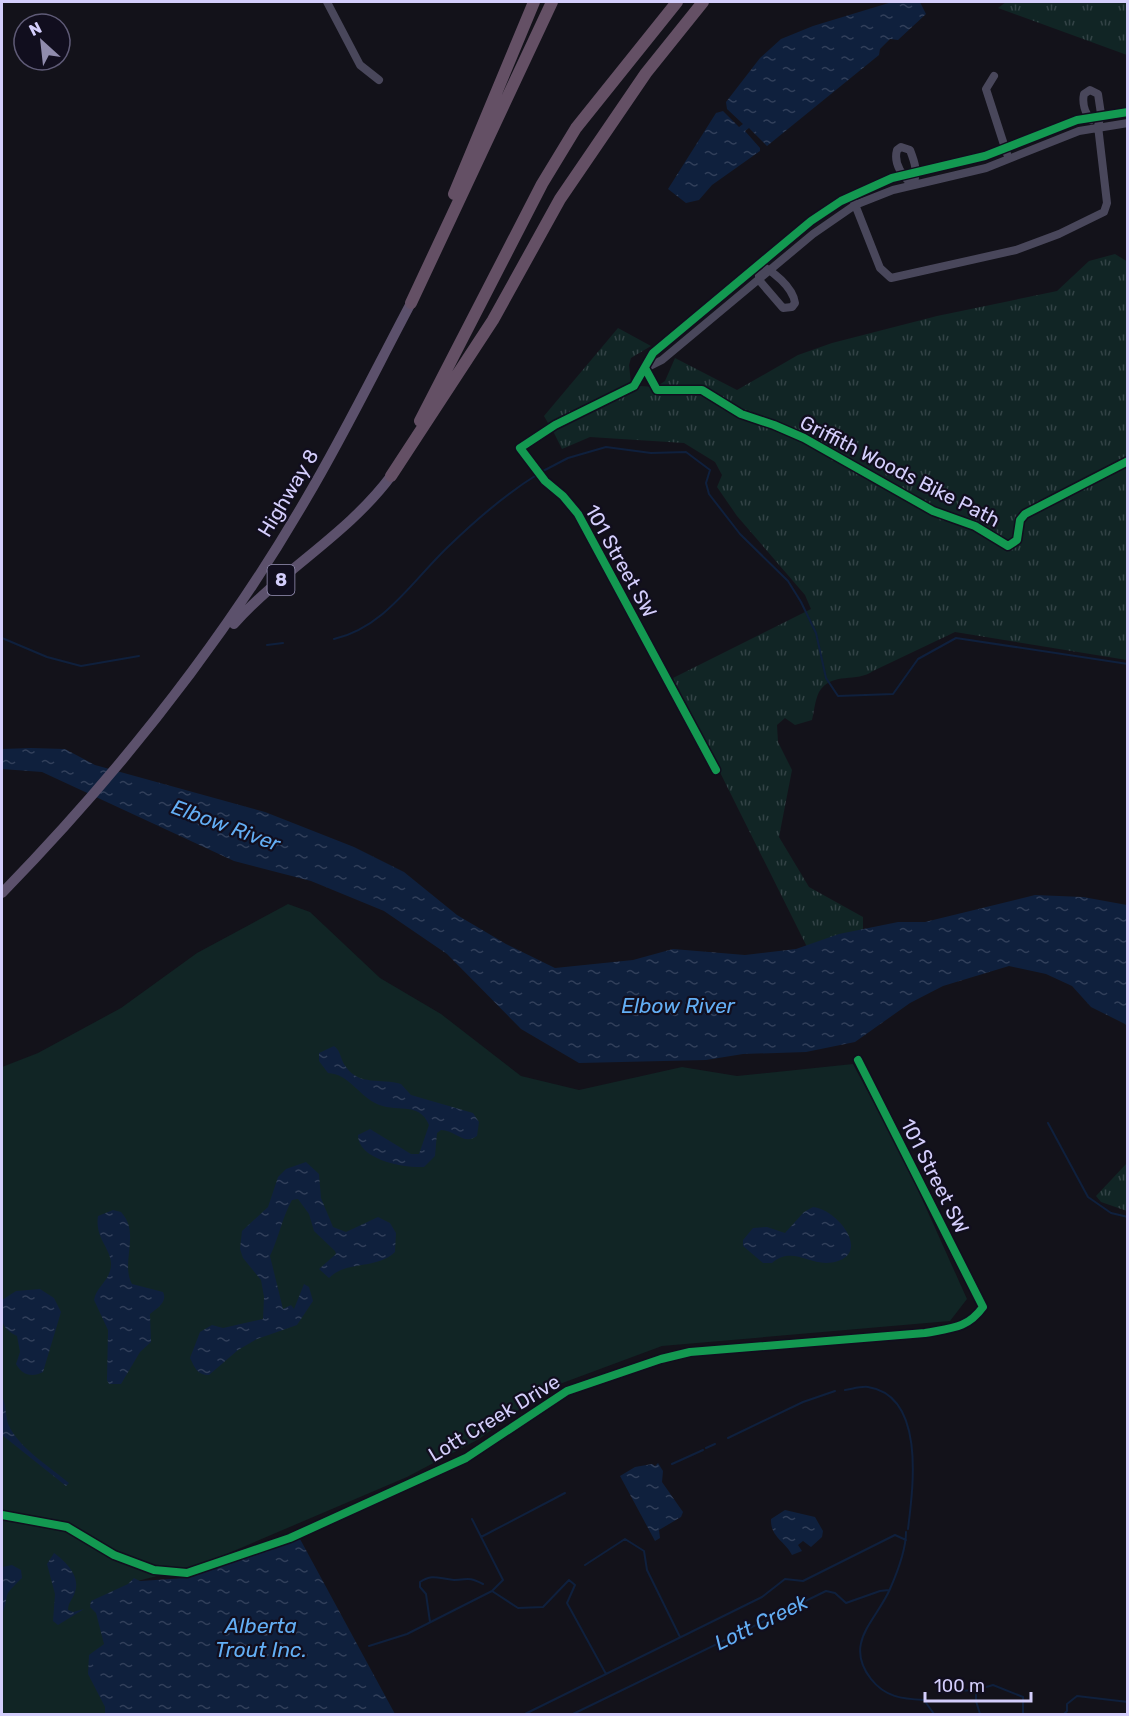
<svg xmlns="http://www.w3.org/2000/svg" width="1129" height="1716" font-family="Rubik,sans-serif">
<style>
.grass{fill:#112525}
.park{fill:url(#park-tufts)}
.water{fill:url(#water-ripples)}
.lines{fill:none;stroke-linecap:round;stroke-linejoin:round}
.stream{stroke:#0f203d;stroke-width:2}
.minor{stroke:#49475b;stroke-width:8}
.major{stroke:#5c516c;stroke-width:10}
.highway{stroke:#645065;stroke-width:12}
.cycleway-casing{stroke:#110e1e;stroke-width:11}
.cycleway{stroke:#139951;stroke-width:8}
.labels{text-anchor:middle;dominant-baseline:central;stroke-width:4.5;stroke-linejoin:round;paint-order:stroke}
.shield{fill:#110e1e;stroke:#9a94b9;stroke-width:1.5}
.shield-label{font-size:18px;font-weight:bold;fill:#d4cefc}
.street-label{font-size:20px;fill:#d4cefc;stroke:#110e1e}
.water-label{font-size:21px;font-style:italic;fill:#63aef4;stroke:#110e1e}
</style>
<defs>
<pattern id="park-tufts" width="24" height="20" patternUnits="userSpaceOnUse" patternTransform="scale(1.5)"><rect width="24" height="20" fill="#112525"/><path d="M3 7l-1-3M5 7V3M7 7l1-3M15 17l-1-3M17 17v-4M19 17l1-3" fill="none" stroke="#334346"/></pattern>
<pattern id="water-ripples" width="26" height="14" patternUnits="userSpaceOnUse" patternTransform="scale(1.5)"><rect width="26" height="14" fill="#0f203d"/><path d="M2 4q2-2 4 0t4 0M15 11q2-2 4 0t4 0" fill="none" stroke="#313f5a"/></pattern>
</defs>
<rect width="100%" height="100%" fill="#13121a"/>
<path class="grass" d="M288 904 310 912 380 978 441 1014 521 1076 579 1090 682 1067 737 1076 853 1064 905 1161 967 1299 950 1321 662 1346 549 1388 479 1439 407 1477 203 1564 134 1582 117 1714H2V1067L38 1053 121 1008 197 953Z"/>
<path class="park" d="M1006 2H1127V55L998 8Z
M1115 254 1128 262 1127 660 955 632 873 671C857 683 832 671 819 692 815 700 814 712 812 720L795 725 785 718 777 725 778 742 792 770 779 837 809 887 863 917V940L818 969 673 678 811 609 805 595 737 516 717 487 722 475 715 462 684 443 590 437 562 449 552 429 640 386 656 387 665 381 675 358 737 390 798 355 832 343 937 316 1057 291 1089 261Z
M618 328 651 346 631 358 629 365 631 383 548 423 544 416Z
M1127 1163V1211L1101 1202 1096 1196Z"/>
<path class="water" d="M892 2H920L926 14 898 40 890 39 880 49 879 55 767 146 749 128 745 131 760 148V151L712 185 699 200 686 203 668 189 716 113 723 111 739 127 743 124 727 109 726 102 760 58 781 39 813 26Z
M31 748 65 749 95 765 265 812 354 847 404 872 457 915 506 944 555 968 633 960 673 949 745 955 796 949 839 934 898 922H925L1035 895 1083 897 1127 905V1025L1091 1007 1072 986 1046 974 1009 966 943 986 910 1003 855 1042 806 1052 743 1054 706 1060 579 1063 521 1029 447 954 384 911 311 881 234 861 42 772 2 769V749Z
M334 1046C342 1052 340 1060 346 1067 359 1086 381 1078 401 1084L411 1095 473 1113 479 1122 477 1136C463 1146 456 1130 441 1130L437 1133 435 1156 424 1167C404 1168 358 1160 358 1135L370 1129 411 1154H419L429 1125C419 1100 395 1114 375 1103 358 1094 348 1074 328 1073L319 1061V1053Z
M306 1162 319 1174 321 1198 333 1227 346 1232 378 1217 390 1223 396 1233 395 1252C376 1270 347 1260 329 1278L319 1269 336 1254 335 1251 314 1231 309 1214 298 1199 292 1200C282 1218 279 1237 270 1256L283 1309 291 1305 294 1309 304 1284 309 1287 313 1301 297 1325 257 1339 238 1350 209 1375C197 1375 195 1368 190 1358L200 1332 212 1325 223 1328 263 1319 264 1297 261 1280 243 1258 240 1249 242 1231 268 1207 278 1177 286 1169Z
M813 1207C836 1209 870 1250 838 1261 811 1270 795 1244 772 1263H763L743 1246V1240L753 1228 767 1227 785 1233 804 1212Z
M113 1210 121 1212C141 1233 120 1262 132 1284L163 1292C168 1302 157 1308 150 1314L151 1342 140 1352 121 1384H109L107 1380 108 1330 94 1300C96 1288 107 1282 110 1271 116 1251 94 1241 98 1216Z
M40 1289 54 1298 61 1312 43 1372C32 1378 22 1375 16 1364L20 1352 17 1336C0 1328 1 1319 2 1300L16 1291Z
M2 1396C7 1407 5 1420 10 1428 22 1450 50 1467 69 1483L66 1486 2 1435Z
M658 1463 663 1471 662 1482 683 1512 681 1517 659 1530 660 1538 655 1541 620 1476 635 1467 652 1464 655 1466Z
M785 1510 815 1517 823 1531 822 1537 811 1547 803 1541 798 1545 802 1551 792 1555C786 1542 770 1537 771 1519Z
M300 1539 395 1714H105V1707L88 1674 89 1655 104 1644 96 1613 90 1607 91 1601 128 1584 134 1578 140 1581 186 1578Z
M54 1553C65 1561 81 1576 75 1592 73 1599 68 1602 68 1610L73 1612 84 1609 58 1625 53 1621 55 1594 47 1564Z
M12 1565 21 1570 22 1578C0 1599 11 1591 2 1615V1567Z"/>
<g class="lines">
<path class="stream" d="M543 471 568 458 606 447 651 453 686 452 710 470 706 483 709 494 740 534 788 581 801 602 816 633 826 678 838 696 893 694 918 659 956 638 1128 664
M2 638 47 657 81 666 139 656
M334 639C386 627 414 578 451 544 478 518 506 494 538 474
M267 645 283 643
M1048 1123 1088 1197 1111 1213 1128 1217
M845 1390C852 1389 861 1386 868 1387 926 1396 913 1488 908 1529
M728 1438 803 1402 835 1391
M706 1448 715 1444
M672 1464 703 1450
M472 1519 503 1580 492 1591
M906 1532C906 1550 897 1573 890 1589 876 1621 843 1643 871 1679 885 1697 902 1699 924 1700L934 1714
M481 1537 565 1493
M585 1565 625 1539 644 1551 647 1570 680 1637
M430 1622 426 1594 420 1587V1582C433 1573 439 1579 454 1580 469 1580 466 1576 483 1584
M369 1646 407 1634 492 1591 518 1608 543 1607 569 1580 575 1585 567 1603 606 1674
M938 1692 976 1690
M525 1714 762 1597 785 1579 803 1581 895 1535 906 1540
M573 1714 826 1591 835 1593 846 1603 880 1591 889 1590
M980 1714 976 1701V1690L993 1685 1023 1697V1714
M1064 1714 1067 1711V1704L1077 1696 1128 1702"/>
<path class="minor" d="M327 2 360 65 379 80
M994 76 986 89 1007 154
M901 147 910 150C915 163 918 171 913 185 903 177 893 164 897 150Z
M854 202 880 268 891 278 1016 250 1059 234 1104 212 1107 203 1098 126 1101 114 1098 94 1090 90 1084 94C1082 103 1085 113 1091 120
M759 265C772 270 793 287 795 303L792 307 783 308 759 280Z
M646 368 662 360 813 234 855 205 893 190 986 168 1079 131 1128 123
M716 770 578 514 563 496 545 481 520 448 555 425 634 386 653 353 811 221 841 201 892 178 985 156 1077 120 1128 112
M2 1515 67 1527 114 1555 154 1570 187 1573 290 1538 466 1458 567 1391 661 1359 690 1352 925 1333C951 1328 967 1329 983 1307L858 1060"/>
<path class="major" d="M234 624C282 570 348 534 391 476
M2 893C118 774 222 644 306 499 344 435 376 369 411 303"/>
<path class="highway" d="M454 194 534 2
M411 303 552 2
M420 421 542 184 576 128 677 2
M391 476 493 320 560 199 646 73 703 2"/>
<g class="cycleway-casing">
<path id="cycleway" d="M645 368 657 390H702L741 414 774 425 804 438 933 511 975 526 1008 546 1017 540 1020 520 1025 514 1128 461
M716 770 578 514 563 496 545 481 520 448 555 425 634 386 653 353 811 221 841 201 892 178 985 156 1077 120 1128 112
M2 1515 67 1527 114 1555 154 1570 187 1573 290 1538 466 1458 567 1391 661 1359 690 1352 925 1333C951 1328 967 1329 983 1307L858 1060"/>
</g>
<use href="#cycleway" class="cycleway"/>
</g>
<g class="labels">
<rect class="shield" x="267.5" y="565" width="27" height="30" rx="4.5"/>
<g class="shield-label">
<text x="281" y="580">8</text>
</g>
<g class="street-label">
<text transform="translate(900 471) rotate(27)">Griffith Woods Bike Path</text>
<text transform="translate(288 493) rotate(-59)">Highway 8</text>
<text transform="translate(621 561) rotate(61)">101 Street SW</text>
<text transform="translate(935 1176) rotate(63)">101 Street SW</text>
<text transform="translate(494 1418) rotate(-31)">Lott Creek Drive</text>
</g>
<g class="water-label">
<text transform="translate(226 825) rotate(20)">Elbow River</text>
<text x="678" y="1005">Elbow River</text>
<text transform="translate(761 1622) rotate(-26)">Lott Creek</text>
<text x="261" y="1625">Alberta<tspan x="261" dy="24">Trout Inc.</tspan></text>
</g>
</g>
<rect width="1129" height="1716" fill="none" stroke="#d4cefc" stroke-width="6"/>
<g transform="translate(42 42) rotate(333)"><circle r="28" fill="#110e1e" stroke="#5f5b77" stroke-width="1.5"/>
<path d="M0-4.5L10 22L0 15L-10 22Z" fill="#908cad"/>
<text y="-9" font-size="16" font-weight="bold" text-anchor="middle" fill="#d4cefc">N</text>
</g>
<path d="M925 1692v9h106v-9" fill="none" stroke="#d4cefc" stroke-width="3"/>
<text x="934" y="1692" font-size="18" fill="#d4cefc" stroke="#110e1e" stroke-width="4.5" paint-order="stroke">100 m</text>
</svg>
